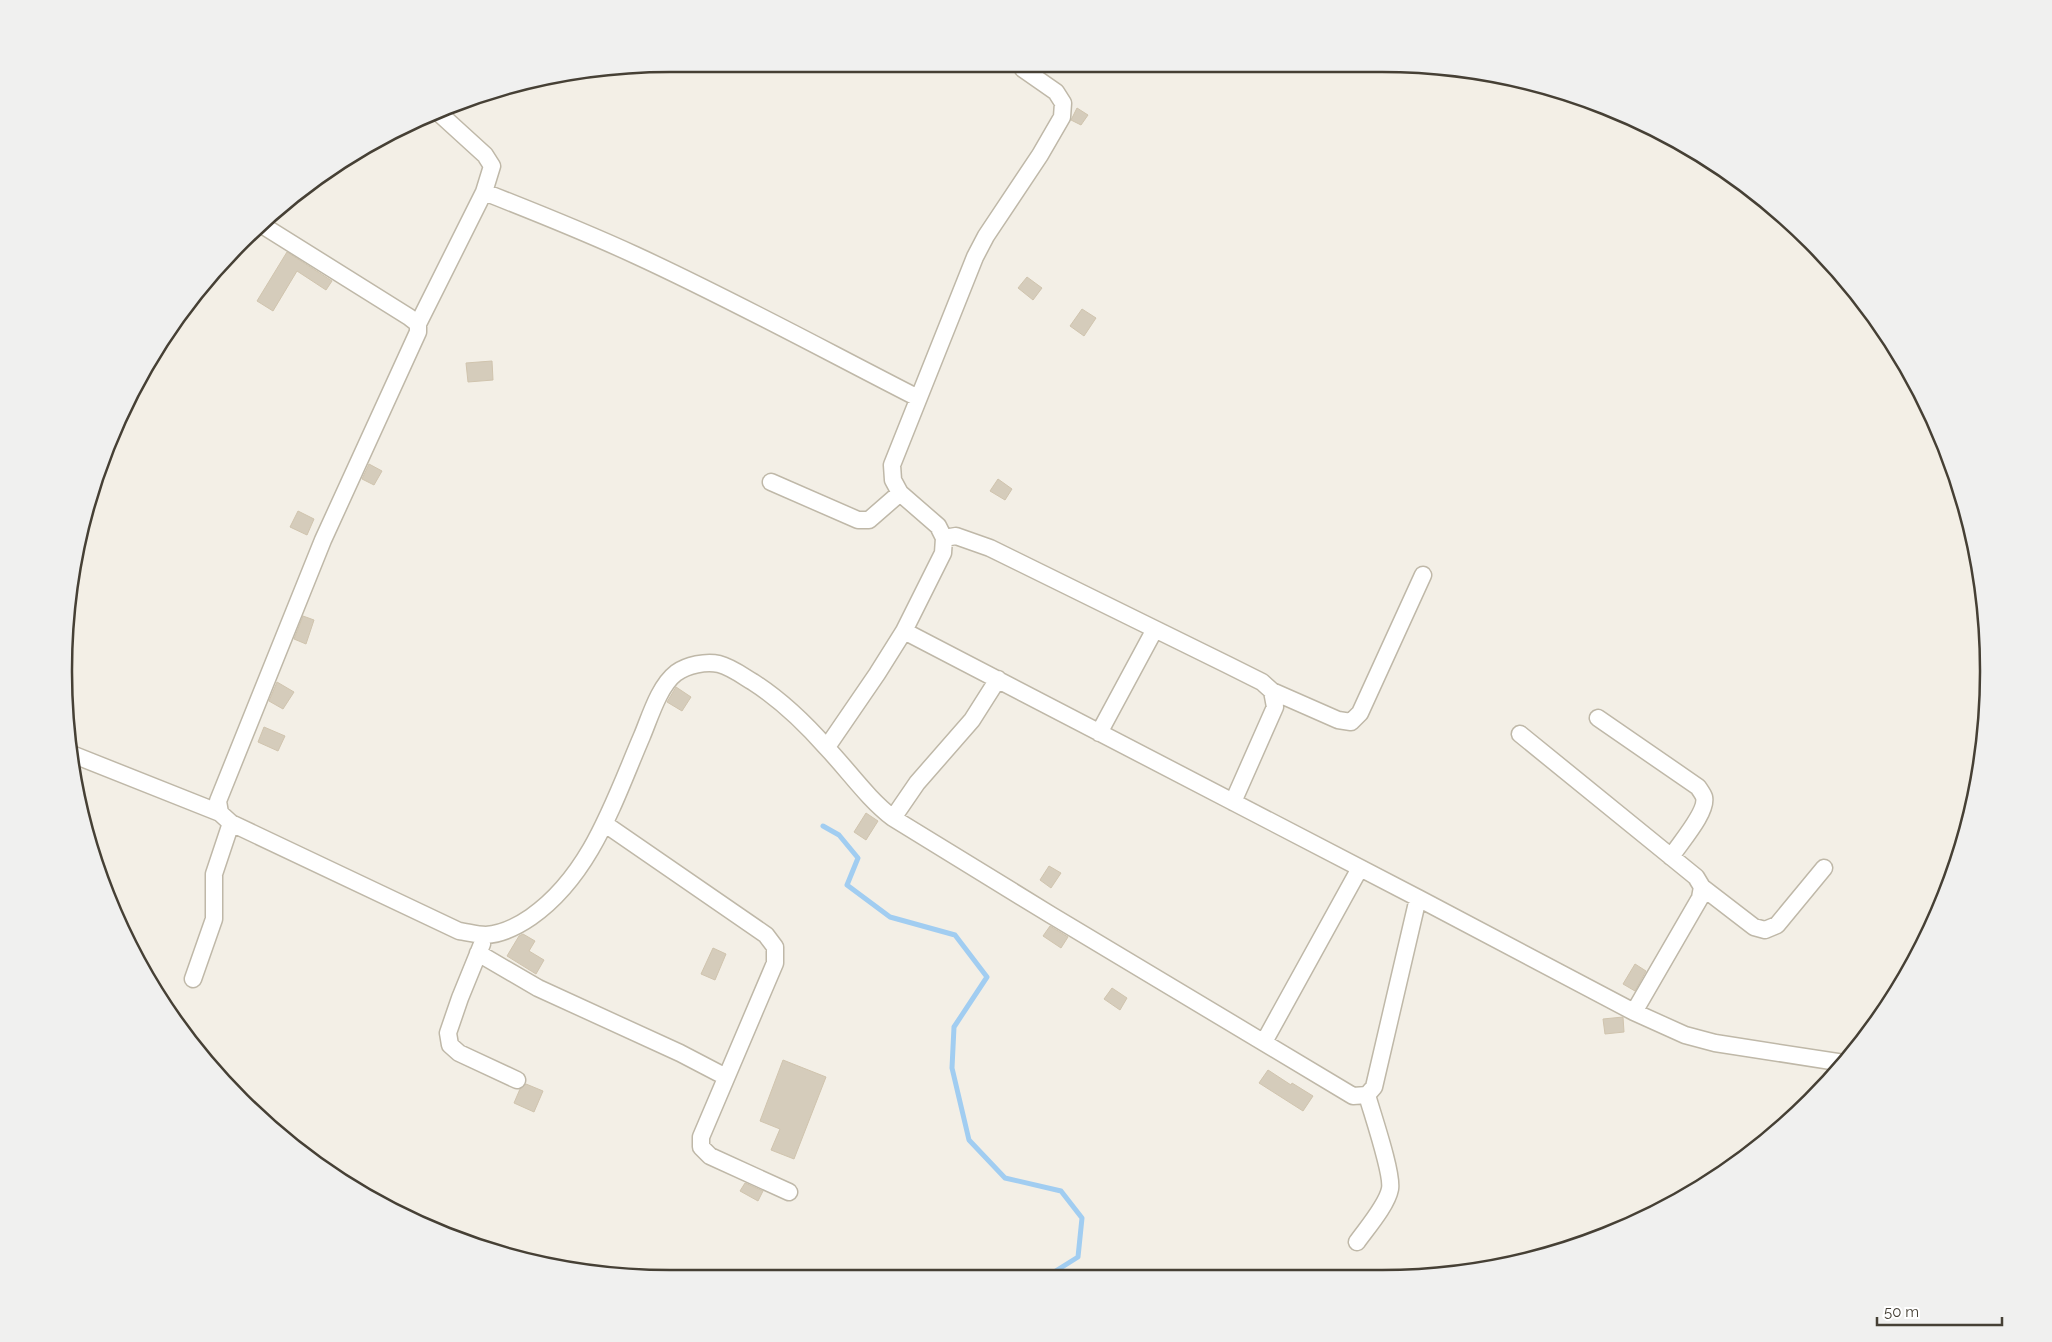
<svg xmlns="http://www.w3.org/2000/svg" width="2052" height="1342" font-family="Raleway,sans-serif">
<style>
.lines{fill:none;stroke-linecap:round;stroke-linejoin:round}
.stream{stroke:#a1cdf1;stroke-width:5}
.building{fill:#d5ccbb;stroke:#d0c4ae}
.minor-casing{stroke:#bfb8a8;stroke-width:19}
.minor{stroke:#fff;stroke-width:16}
.rim{fill:none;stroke:#464035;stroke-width:2.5}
</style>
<rect width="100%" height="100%" fill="#f3efe6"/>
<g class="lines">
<path class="stream" d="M823 826 839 835 858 858 847 885 890 917 955 935 987 977 954 1027 952 1068 969 1140 1005 1178 1061 1191 1082 1218 1078 1257 1054 1272 1055 1275"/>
</g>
<path class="building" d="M1077 108 1088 115 1081 125 1071 120Z
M287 252 332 281 326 290 297 271 273 311 257 301Z
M1027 277 1042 288 1033 300 1018 288Z
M1082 309 1096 318 1084 336 1070 326Z
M492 361 493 380 468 382 466 363Z
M369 464 382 471 374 485 362 479Z
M998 479 1012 489 1005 500 990 491Z
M298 511 314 519 307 535 290 527Z
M303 616 314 620 306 644 294 639Z
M277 682 294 692 283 709 269 701Z
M676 687 691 697 682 711 667 702Z
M264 727 285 736 278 751 258 742Z
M866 813 878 821 866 840 854 832Z
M1049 866 1061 873 1051 888 1040 880Z
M1050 926 1068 937 1061 948 1043 936Z
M523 934 535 941 529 951 544 960 536 974 507 956 519 936Z
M713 948 726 954 715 980 701 974Z
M1635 964 1646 971 1635 991 1623 984Z
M1112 988 1127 998 1120 1010 1104 999Z
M1623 1017 1624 1032 1605 1034 1603 1019Z
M783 1060 826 1077 794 1159 771 1150 780 1129 760 1121Z
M1268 1070 1291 1085 1292 1083 1313 1096 1303 1111 1259 1083Z
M526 1084 543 1091 534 1112 514 1103 520 1089Z
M745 1183 763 1191 758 1201 740 1191Z"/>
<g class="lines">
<g class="minor-casing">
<path id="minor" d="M484 192C535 212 585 232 635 255 731 299 824 350 918 398
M262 225 409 317 418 324V332L323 540 218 801 220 813 231 823 459 931C467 932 477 935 486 935 502 934 518 926 531 917 591 875 614 801 642 736 650 717 659 686 676 673 687 665 706 661 719 664 731 667 743 676 753 682 781 700 804 722 826 747 849 771 867 798 893 818L1051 915 1353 1096 1367 1095 1374 1087 1418 898 1634 1012 1685 1035 1715 1043 1844 1063
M418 324 484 192 492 166 485 155 440 114
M771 482 858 520H869L900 493
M944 538 956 536 990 548 1228 665 1262 682 1272 691 1275 707 1233 802
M904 631 1418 898
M1272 691 1338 720 1351 722 1360 713 1423 575
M1598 718 1698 787C1700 790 1703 794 1704 797 1708 812 1679 844 1671 857
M1099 733 1155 629
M1520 734 1696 877 1702 887 1700 898 1634 1012
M827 747 877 674 904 631 943 553 944 538 938 526 900 493 893 480 892 465 975 257 986 236 1040 155 1062 117 1063 103 1056 92 1023 69
M69 753 220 813
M893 818 917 783 972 720 998 679
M605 824 766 935 775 947V963L701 1137V1147L710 1156 789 1192
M1702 887 1754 927 1765 930 1777 925 1824 868
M482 944 460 998 448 1033 450 1045 459 1053 517 1080
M478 953 538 988 680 1053 726 1077
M193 979 214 919V874L231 823
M1264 1042 1360 868
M1357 1242C1367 1228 1387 1205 1390 1189 1393 1174 1372 1113 1367 1095"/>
</g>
<use href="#minor" class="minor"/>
</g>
<path d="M0 0H2052V1342H0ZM670 72H1382A598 598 0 0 1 1980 670V672A598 598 0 0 1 1382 1270H670A598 598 0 0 1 72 672V670A598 598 0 0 1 670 72Z" fill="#f0f0ef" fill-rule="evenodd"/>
<path class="rim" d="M670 72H1382A598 598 0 0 1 1980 670V672A598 598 0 0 1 1382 1270H670A598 598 0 0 1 72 672V670A598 598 0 0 1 670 72Z"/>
<path d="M1877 1317v8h125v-8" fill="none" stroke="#464035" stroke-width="2.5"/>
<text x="1884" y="1317" font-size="15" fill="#464035" stroke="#ffffff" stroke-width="4" paint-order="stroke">50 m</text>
</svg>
